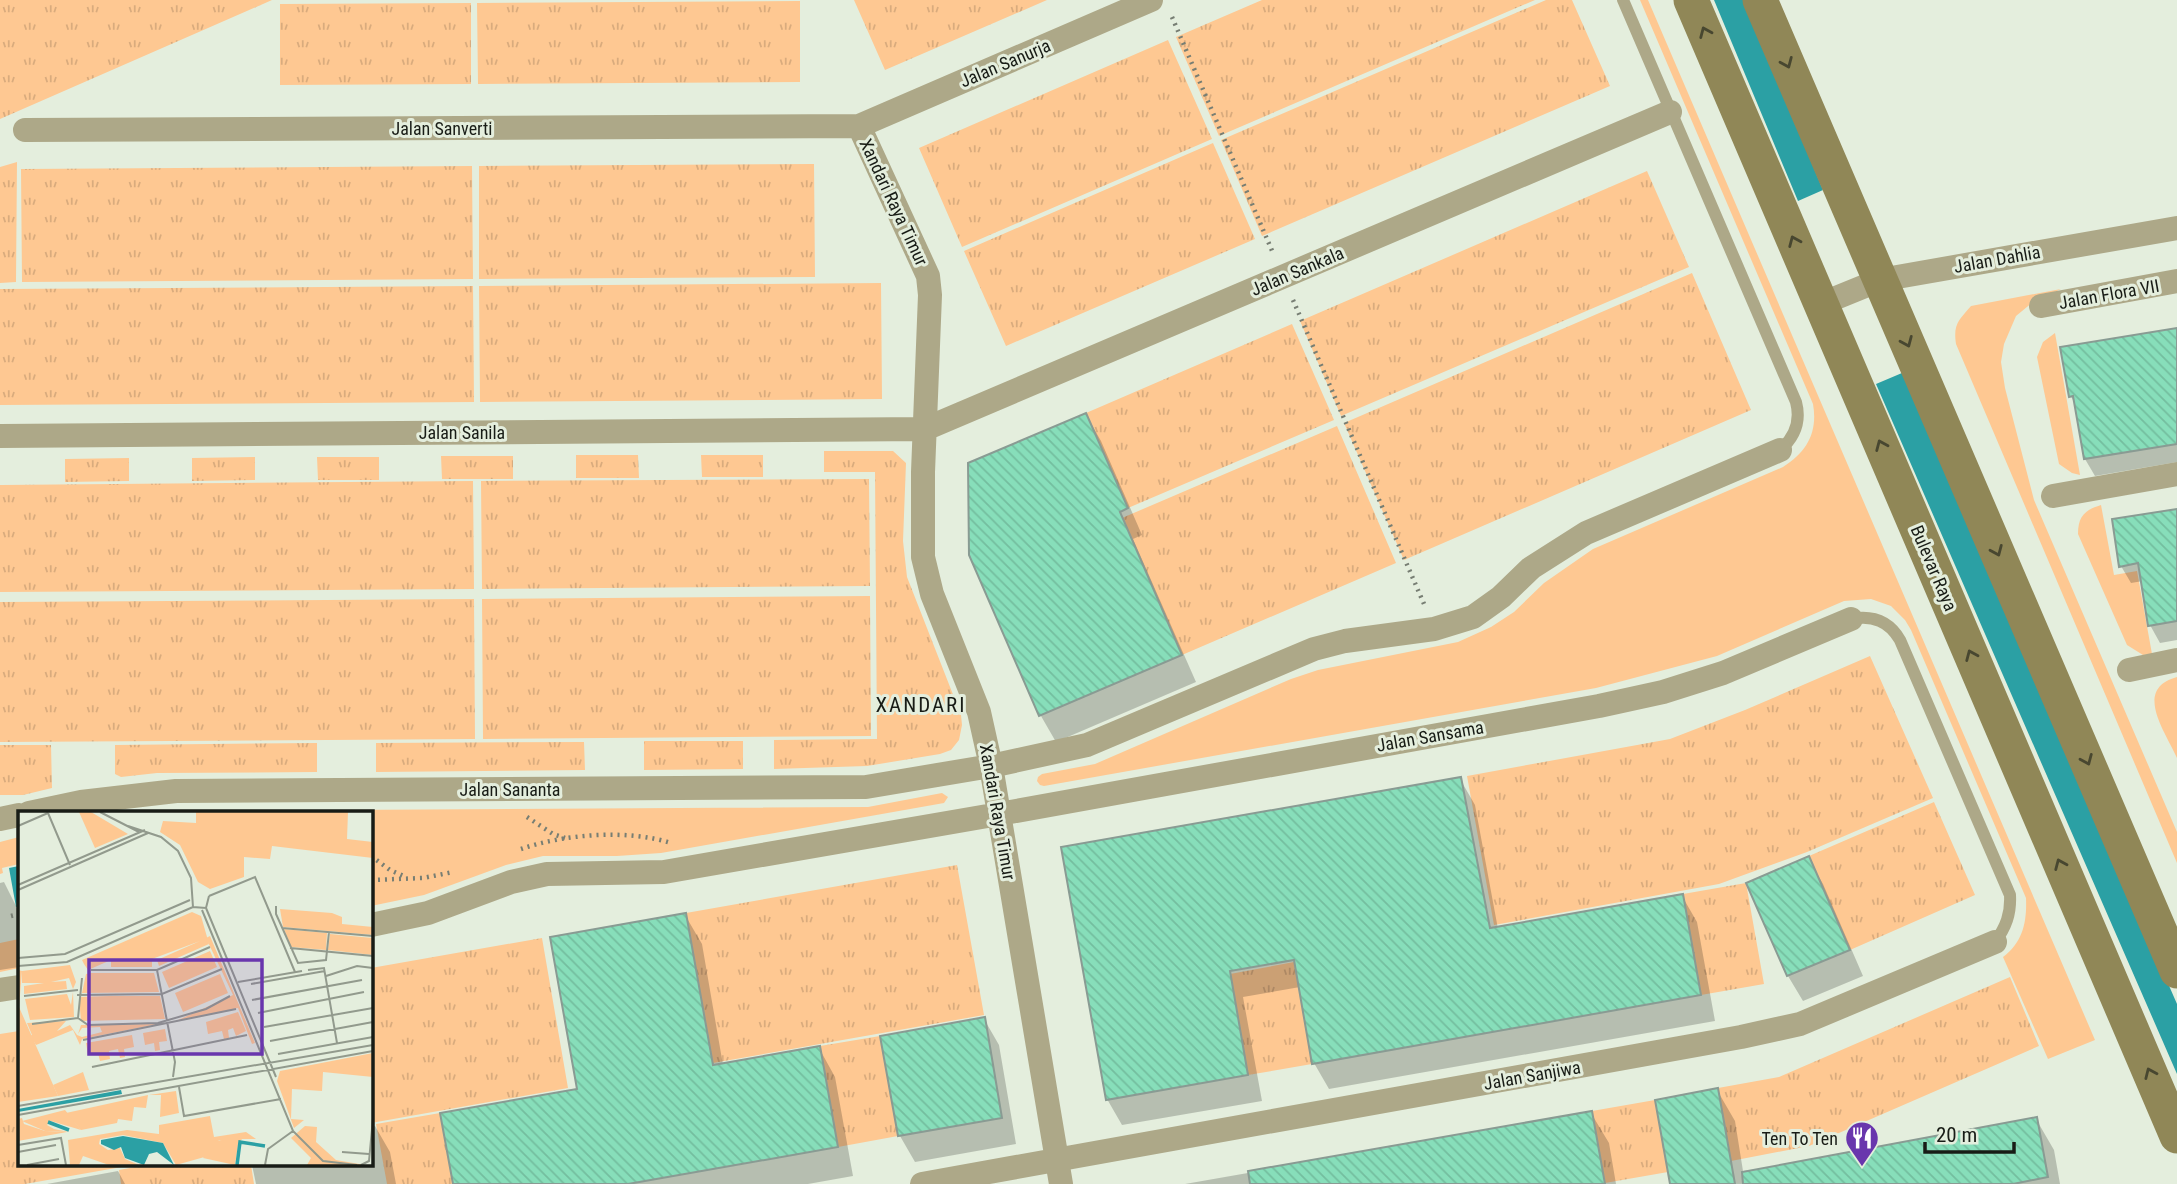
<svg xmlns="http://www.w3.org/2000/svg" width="2177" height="1184" font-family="'Roboto Condensed',sans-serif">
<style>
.grass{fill:url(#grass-tufts)}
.garden{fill:#fec892}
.water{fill:#2ba0a4}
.shadow{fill:#0003}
.building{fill:url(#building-back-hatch);stroke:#899b93;stroke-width:2}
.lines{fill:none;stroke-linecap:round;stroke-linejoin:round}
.path{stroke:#777e73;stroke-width:4.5;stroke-dasharray:2 5;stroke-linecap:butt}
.lane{stroke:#ada888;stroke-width:12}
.street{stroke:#ada888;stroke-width:24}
.secondary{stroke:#908757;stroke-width:35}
.oneway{stroke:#484730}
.labels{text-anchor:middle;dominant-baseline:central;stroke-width:6;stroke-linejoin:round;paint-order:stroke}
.street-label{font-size:18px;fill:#181c16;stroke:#e4eedd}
.poi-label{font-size:18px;fill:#181c16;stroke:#e4eedd;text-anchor:end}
.quarter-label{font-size:21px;letter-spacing:2px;fill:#181c16;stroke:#e4eedd}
.inset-river{fill:none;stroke:#2ba0a4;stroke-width:3.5}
.inset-road{fill:none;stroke:#929a8d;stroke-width:2}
.view{fill:#6936ad;fill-opacity:0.15;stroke:#6936ad;stroke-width:3.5}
.inset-edge{fill:none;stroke:#181c16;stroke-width:3.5}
</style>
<defs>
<pattern id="grass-tufts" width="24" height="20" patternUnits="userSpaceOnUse" patternTransform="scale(1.75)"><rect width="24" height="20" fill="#fec892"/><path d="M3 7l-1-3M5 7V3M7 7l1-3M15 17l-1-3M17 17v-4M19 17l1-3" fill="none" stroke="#d9ab7d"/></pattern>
<pattern id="building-back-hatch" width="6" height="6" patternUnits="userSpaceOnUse" patternTransform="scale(1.75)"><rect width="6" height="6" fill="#87deba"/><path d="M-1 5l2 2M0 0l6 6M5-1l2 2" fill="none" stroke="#74be9f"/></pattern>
</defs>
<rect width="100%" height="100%" fill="#e4eedd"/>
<path class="grass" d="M0 0H272L0 119Z
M854 0H1047L885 70Z
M1262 0H1535L1219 136 1176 37Z
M1546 0H1572L1610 86 1262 236 1221 140Z
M800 1V82L478 84 477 3Z
M471 3V84L280 85V4Z
M1168 40 1212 139 962 247 919 148Z
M1213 143 1255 239 1006 346 964 251Z
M17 162 16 282 0 283V167Z
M814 164 815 277 479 279V166Z
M472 166 473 279 22 282 21 169Z
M1647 171 1689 267 1341 416 1300 321Z
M1692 273 1751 410 1404 560 1344 423Z
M881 283 882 399 480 402 479 286Z
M473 286 474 402 0 405V289Z
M1292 324 1334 420 1128 508 1086 413Z
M1337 426 1396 563 1182 655 1122 518Z
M824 451H893L906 463 903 541 907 577 961 715 962 725 959 740 951 750 940 754 867 766 774 769V740L877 739 875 472H824Z
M576 455H638L639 478H576Z
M701 455H763V477H702Z
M441 456H513V479H442Z
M255 457V480L192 481V458Z
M317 457H379V480H318Z
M129 458V481L65 482V459Z
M869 479 870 586 482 589 481 481Z
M473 481 474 589 0 592V485Z
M870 596 871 736 483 739 482 599Z
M474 599 475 739 0 742V602Z
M1870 656 1933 798 1807 852 1719 884 1494 925 1467 776 1670 739 1745 710Z
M644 741H743V769L644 770Z
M584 742 585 770 376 772V743Z
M317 743V772L157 773 121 777 115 774V745Z
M0 745H51L52 788 23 795H0Z
M1934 802 1975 895 1850 950 1809 856Z
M957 865 984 1015 713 1063 686 913Z
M1746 883 1764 984 1701 995 1683 894Z
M542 938 568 1088 371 1123V968Z
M1294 962 1312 1064 1248 1075 1230 974Z
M2010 977 2039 1046 1809 1146 1731 1161 1718 1088 1779 1077Z
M19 1031V1165H133L25 1184H0V1034Z
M880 1036 898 1136 838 1147 820 1046Z
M1655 1100 1668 1172 1605 1183 1592 1111Z
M440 1113 453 1184H387L376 1124Z
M146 1165H251L254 1184H121L119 1170Z"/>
<path class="garden" d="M1640 0H1648L2095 1040 2048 1059 2003 957C2023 942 2027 922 2026 898L1911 630 1905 620 1891 606 1871 599 1844 601 1717 656 1596 688 1044 786 1040 785 1037 781 1038 777 1042 774 1095 764 1291 679 1318 670 1458 642 1491 627 1514 612 1544 583 1593 549 1783 467C1807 452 1818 432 1813 404Z
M2061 289 2033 302 2016 316 2004 344 2001 362 2005 388 2034 500 2177 832V863L1956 344C1953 324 1959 320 1971 306Z
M2055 333 2080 475 2072 473 2059 464 2037 357 2043 342Z
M2101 505 2114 575 2137 571 2152 654 2143 655 2127 645 2078 534C2078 516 2085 510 2101 505Z
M2177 677V758C2165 731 2133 689 2177 677Z
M942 793 948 797 944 803 661 853 617 856H543L506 865 424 895 371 906V813H148L179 811 868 807Z
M19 837V864L2 868 3 873 0 874V842Z
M19 939V968L0 972V943Z"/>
<path class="water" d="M1714 0H1744L1823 190 1798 201Z
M1902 373 2177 1004V1074L1876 384Z
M19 866V906L16 907 9 868Z"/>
<path class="shadow" d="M2177 329V462L2095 476 2085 459 2076 406 2071 396Z
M1086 415 1101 441 1142 535 1133 539 1196 682 1056 742 1041 716 971 555Z
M2177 510V640L2160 643 2150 625 2143 581 2131 583 2121 566Z
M1460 779 1475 805 1498 929 1682 896 1697 922 1715 1021 1329 1089 1314 1063 1300 987 1243 997 1262 1101 1122 1125 1107 1099 1063 848Z
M1808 858 1823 884 1863 976 1803 1001 1788 976 1748 884Z
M4 882 19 912V967L0 970V883Z
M685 915 702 944 723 1065 819 1048 835 1077 853 1176 808 1184H455L579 1090Z
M984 1019 999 1045 1016 1144 915 1162 900 1136 882 1037Z
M1717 1090 1735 1121 1743 1171 1785 1166 2036 1119 2054 1150 2060 1184H1672Z
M1591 1113 1609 1143 1616 1184H1185Z
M375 1126 390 1152 396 1184H256L252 1165H371V1127Z
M118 1171 125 1184H47Z"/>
<path class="building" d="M2177 328V444L2084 459 2073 396 2069 397 2060 347Z
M1086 413 1128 508 1120 512 1182 655 1039 716 969 555 968 463Z
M2177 509V621L2148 626 2138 563 2119 567 2112 519Z
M1461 777 1490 928 1683 894 1701 995 1312 1064 1294 960 1230 971 1248 1075 1106 1100 1061 847Z
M1809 856 1850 950 1787 976 1746 883Z
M686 913 713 1065 820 1046 838 1147 628 1184H453L440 1113 577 1089 550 937Z
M985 1017 1002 1118 898 1136 880 1036Z
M1718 1088 1735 1184H1670L1655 1100Z
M1592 1111 1605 1184H1250L1248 1171Z
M2037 1117 2048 1177 2013 1184H1743L1742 1172Z"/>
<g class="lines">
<path class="path" d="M1172 17 1273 253
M1293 300 1424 604
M527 817 553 834 565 838
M521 849C564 834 628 829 671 843
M371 856 390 870 406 877
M371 880 423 878 453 872
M11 916 19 914"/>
<path class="lane" d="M1623 0 1796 402C1801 421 1795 437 1780 450
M1851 619C1873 615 1889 621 1900 640L2010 895C2011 914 2006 927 1995 942"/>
<path class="street" d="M859 126 928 276 930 295 923 472V557L932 594 979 712 991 766 1061 1184
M25 130 859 126 1151 0
M1821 304 1880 280 2177 228
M2041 306 2177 281
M0 436 925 429 1670 112
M2053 496 2177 474
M2129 670 2177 660
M29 813 81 802 176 791 866 787 991 766 1087 745 1314 649 1345 641 1434 629 1473 617 1501 597 1531 568 1586 533 1780 450
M0 819 19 815
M371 925 428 913 511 882 547 874 664 872 999 814 1599 706 1663 692 1723 673 1851 619
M0 990 19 987
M922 1184 1741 1037 1800 1024 1995 942"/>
<path class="secondary" d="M1691 0 2177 1136
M1760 0 2177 971"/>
</g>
<defs><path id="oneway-chevron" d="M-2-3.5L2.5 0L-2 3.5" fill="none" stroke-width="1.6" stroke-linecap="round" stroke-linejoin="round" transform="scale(1.75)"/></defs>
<g class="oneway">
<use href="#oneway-chevron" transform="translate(1705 32) rotate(-113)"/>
<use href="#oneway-chevron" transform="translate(1787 63) rotate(67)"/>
<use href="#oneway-chevron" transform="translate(1794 241) rotate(-113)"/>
<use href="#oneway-chevron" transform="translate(1907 342) rotate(67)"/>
<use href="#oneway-chevron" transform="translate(1881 445) rotate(-113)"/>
<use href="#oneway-chevron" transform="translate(1997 551) rotate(67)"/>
<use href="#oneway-chevron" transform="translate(1971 655) rotate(-113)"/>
<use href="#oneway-chevron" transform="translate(2087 760) rotate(67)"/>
<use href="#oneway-chevron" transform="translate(2060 864) rotate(-113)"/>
<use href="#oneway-chevron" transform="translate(2150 1073) rotate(-114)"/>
</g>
<defs>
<g id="restaurant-pin" transform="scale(1.75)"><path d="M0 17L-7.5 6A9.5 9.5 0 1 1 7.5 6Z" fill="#6936ad" stroke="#e4eedd"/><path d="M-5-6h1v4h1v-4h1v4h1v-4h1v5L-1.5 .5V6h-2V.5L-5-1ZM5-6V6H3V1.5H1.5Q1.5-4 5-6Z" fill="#fff"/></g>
</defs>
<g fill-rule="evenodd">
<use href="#restaurant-pin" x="1862" y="1138"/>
</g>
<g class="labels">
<g class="street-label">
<text transform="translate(1005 63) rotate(-23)">Jalan Sanurja</text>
<text x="442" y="128">Jalan Sanverti</text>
<text transform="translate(894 202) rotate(65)">Xandari Raya Timur</text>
<text transform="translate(1997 259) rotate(-10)">Jalan Dahlia</text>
<text transform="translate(1297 271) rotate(-23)">Jalan Sankala</text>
<text transform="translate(2109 294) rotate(-10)">Jalan Flora VII</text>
<text x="462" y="432">Jalan Sanila</text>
<text transform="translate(1934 568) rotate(67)">Bulevar Raya</text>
<text transform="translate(1430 736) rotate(-10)">Jalan Sansama</text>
<text x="510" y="789">Jalan Sananta</text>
<text transform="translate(998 812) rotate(80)">Xandari Raya Timur</text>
<text transform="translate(1532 1075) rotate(-10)">Jalan Sanjiwa</text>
</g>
<g class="poi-label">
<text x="1838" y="1138">Ten To Ten</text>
</g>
<g class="quarter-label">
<text x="921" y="705">XANDARI</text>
</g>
</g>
<g transform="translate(18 811)">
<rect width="355" height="355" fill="#e4eedd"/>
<path d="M61 1H73L110 23 77 37ZM178 1H330L329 28 355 31V47L254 35 252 48 226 46V66L192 78 180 71 162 34 142 21 145 10 178 12ZM262 98 314 102 324 106V113L355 116V124L265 116ZM174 101 183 105 191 133 141 155 139 149 182 130 134 148V156H93V149L70 159 66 153 64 149ZM266 118 309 122 308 139 273 136ZM312 123 355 127V144L310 139ZM192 140 199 156 151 177 144 161ZM52 154 58 171 55 178 51 167 33 171 48 170 49 178 6 183V175L26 172H4V160ZM72 162H136L141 181 64 182 68 163ZM202 163 210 182 165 201 157 182ZM55 181 56 206 12 209 7 188 49 183 53 194ZM91 185H142L147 208 63 210 61 186ZM220 201 228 220 218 225 215 217 210 219 211 227 206 228 204 220 190 223 188 211ZM147 218 149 230 141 231 142 239 137 240 136 232 127 234 125 222ZM114 224 116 236 106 238 107 246 102 247 100 238 91 240 92 248 82 250 80 242 70 244 68 232ZM355 242V266L305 261 304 280 274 278 273 308 286 309 276 317 259 270 262 260ZM65 261 71 279 40 285 35 274ZM158 280 161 302 142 306 143 284H131ZM130 284 128 297 116 296 114 310 100 308 99 312 63 319 48 302ZM192 305 196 326 228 321 238 328H224L220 334 201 329 190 345 158 354 145 332 105 324 82 328 81 333 90 339 102 337 107 348 121 354H91L65 345 61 354H52L50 329 109 319 141 323V314ZM4 307 6 313 27 320 49 321 0 330V308ZM287 315 299 316 298 331 318 349 347 354H289L293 347 273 327Z" fill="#fec892"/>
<path d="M47 299 63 319 33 310 29 314 36 318 51 321 27 320 4 310ZM210 328 220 334 217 354 185 347 198 330Z" fill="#fec892"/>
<path d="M0 159 4 160 1 196 40 285 0 291Z" fill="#fec892"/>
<path d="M192 125 237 232 234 233 220 197 158 210 215 184 188 127ZM48 210 39 220 52 214 59 224 64 226 84 221 82 216 64 217 60 223 63 214 140 213 64 228 62 234 55 219 18 234 16 231 10 237 6 227 14 224 9 212Z" fill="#fec892"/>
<path d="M103 279 104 283 0 301V298ZM105 325 145 332 156 354 139 341 131 343 126 354 107 347 103 336 96 339 83 333V329Z" fill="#2ba0a4"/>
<path class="inset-river" d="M30 311 51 319M219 354 222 331 247 335"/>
<path class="inset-road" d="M82 1 121 21M30 2 52 54M0 15 30 2M110 15 143 26 160 40 173 67 175 96 188 97 191 85M0 74 127 19M0 79 130 22M191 85 237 66 277 161M258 95V103L280 152 308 149 311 121M188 97 258 266M184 99 275 320 305 350 339 354M264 117 355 125M272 137 355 145M0 147 47 143 172 89M0 155 49 151 175 96M73 159H139L192 136M139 159 157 251 155 266M290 159 306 157 319 232M308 165 339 155 355 157M220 171 284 160M233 173 307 160M59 184 144 183 204 158M6 185 60 179M234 189 344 169M240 202 346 181M60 207 70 214 140 212 188 198 212 185M60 207 64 167M14 213 60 207M246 216 355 197M65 229 218 198M252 230 355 211M260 243 355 226M74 256 229 224M161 276 166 305 263 288M0 295 355 234M0 304 355 240M0 334 43 327 48 354M0 341 38 334M324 341 351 343M9 354 41 348M247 354 250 338 275 320M343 354 351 350 355 307"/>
<path class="view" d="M71 149H244V243H71Z"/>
<rect width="355" height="355" class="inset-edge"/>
</g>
<path d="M1925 1142v10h89v-10" fill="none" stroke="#181c16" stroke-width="3.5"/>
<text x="1936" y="1142" font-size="21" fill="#181c16" stroke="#e4eedd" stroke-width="5" paint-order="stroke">20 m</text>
</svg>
